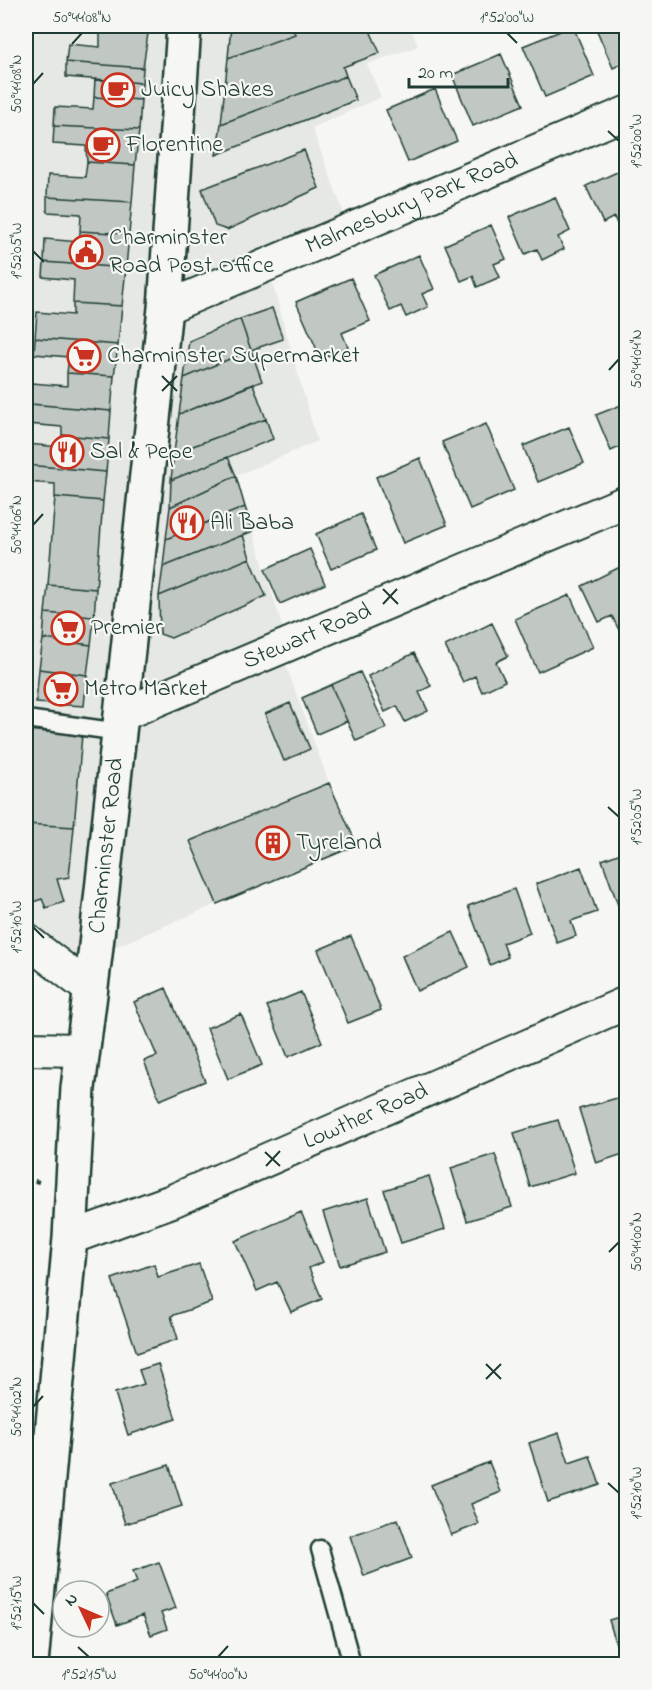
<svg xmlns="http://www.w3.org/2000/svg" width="652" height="1690" font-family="'Indie Flower',sans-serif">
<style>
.built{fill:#e6e8e4}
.building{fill:#c1c8c3;stroke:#1f3d34;stroke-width:1.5}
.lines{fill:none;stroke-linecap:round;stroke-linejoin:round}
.service-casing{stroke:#1f3d34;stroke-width:21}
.minor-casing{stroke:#1f3d34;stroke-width:36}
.secondary-casing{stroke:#1f3d34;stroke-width:38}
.path{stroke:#1f3d34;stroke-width:4;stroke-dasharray:4.5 4.5;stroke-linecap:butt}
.service{stroke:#f6f6f2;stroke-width:16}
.minor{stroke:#f6f6f2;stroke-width:32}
.secondary{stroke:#f6f6f2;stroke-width:33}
.ticks{fill:none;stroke:#1f3d34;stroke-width:2}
.labels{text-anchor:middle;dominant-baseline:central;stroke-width:4.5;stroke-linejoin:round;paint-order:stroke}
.poi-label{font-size:24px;fill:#1f3d34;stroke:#f6f6f2;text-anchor:start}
.street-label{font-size:24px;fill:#1f3d34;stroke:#f6f6f2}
.neatline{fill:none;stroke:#1f3d34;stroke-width:2}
.ticks-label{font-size:15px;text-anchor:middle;fill:#1f3d34}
</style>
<rect width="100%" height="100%" fill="#f6f6f2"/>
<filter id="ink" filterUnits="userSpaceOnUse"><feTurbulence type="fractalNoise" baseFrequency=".0167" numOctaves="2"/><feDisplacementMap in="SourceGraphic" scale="12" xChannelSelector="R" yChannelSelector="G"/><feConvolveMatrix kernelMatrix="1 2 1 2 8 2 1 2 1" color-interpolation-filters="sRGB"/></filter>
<g filter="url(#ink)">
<path class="built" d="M26 26H410L418 46 367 64 381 97 312 128 350 230 267 265 317 441 236 476 288 645 280 649 329 783 357 845 95 955 91 990 26 940Z"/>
<path class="building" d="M100 26H149L143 68 66 62 68 44 100 47Z
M231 26H292L295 34 228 58Z
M292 26H368L380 53 343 67 346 76 221 124 228 58 295 34Z
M573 26 594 76 545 97 523 46Z
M595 26H626V62L613 68Z
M501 54 523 105 473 126 452 75Z
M66 62 143 68 142 83 66 77Z
M346 76 356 100 216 155 221 124Z
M95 79 142 83 141 100 94 97Z
M435 89 457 141 408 162 386 110Z
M94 97 141 100 139 130 54 126 55 107 93 109Z
M54 126 139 130 135 165 87 162 86 146 53 144Z
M304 150 319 188 227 230 215 226 202 189Z
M87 162 135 165 132 202 47 197 48 175 85 177Z
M626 168V225L619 228 614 217 603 223 586 186Z
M47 197 132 202 129 234 80 231 81 214 47 212Z
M555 197 570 231 558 237 564 249 542 260 537 249 525 254 509 217Z
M491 225 506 259 494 264 500 277 477 287 473 276 461 281 445 245Z
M80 231 129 234 126 268 44 262 45 239 80 242Z
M419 255 434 289 422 294 428 307 406 317 401 306 390 311 374 275Z
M44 262 126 268 122 306 73 303 74 280 43 277Z
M351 278 370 321 342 333 348 347 321 359 296 302Z
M73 303 122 306 118 345 35 338 37 312 73 315Z
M272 308 283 339 251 350 240 319Z
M240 319 251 350 184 378 189 341Z
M35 338 118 345 114 376 67 373 69 357 34 354Z
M251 350 262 381 179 414 184 378Z
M67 373 114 376 111 411 30 404 32 383 67 386Z
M253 384 266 419 174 453 179 414Z
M626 403V444L611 451 596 415Z
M30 404 111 411 109 439 62 435V427L28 424Z
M266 419 273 439 171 480 174 453Z
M486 424 514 490 470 509 442 442Z
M569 427 584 463 538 482 523 446Z
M62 435 109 439 106 472 26 465 27 444 60 447Z
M228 457 236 476 170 507 171 480Z
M420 458 447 525 403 543 376 477Z
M26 465 106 472 103 501 55 497V484L26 482Z
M236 476 245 507 166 539 170 507Z
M55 497 103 501 96 589 48 585Z
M245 507 253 531 163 567 166 539Z
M361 514 376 550 331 569 316 534Z
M243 535 250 558 159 596 163 567Z
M310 549 325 584 280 604 265 569Z
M250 558 266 596 171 638 160 634 159 596Z
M626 564V629L620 632 612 616 599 622 582 586Z
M48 585 96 589 94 617 45 613Z
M570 595 593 647 538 672 515 619Z
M45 613 94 617 91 645 43 639Z
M492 623 508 656 496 662 505 681 482 692 475 676 463 682 445 646Z
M43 639 91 645 87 675 39 669Z
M414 653 431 686 419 692 428 711 405 722 397 706 385 712 368 676Z
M39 669 87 675 84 706 36 703Z
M360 672 386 728 356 741 331 685Z
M331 685 347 721 317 734 302 698Z
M290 703 310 749 284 761 265 714Z
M26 730 82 735 74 827 26 824Z
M329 783 357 845 217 904 190 841Z
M26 824 74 827 69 877 57 879 64 902 46 908 42 899 27 904Z
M626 851V918L623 919 602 860Z
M581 867 597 912 571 921 576 936 557 943 536 884Z
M514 889 530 933 503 943 508 957 490 965 468 906Z
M453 932 469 967 417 991 402 956Z
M351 936 381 1010 348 1023 318 950Z
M166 988 205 1081 160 1100 144 1061 157 1056 134 1002Z
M301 992 322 1042 288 1057 267 1006Z
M241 1014 262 1065 228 1079 207 1028Z
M624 1096 626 1105V1153L596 1163 579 1109Z
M558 1120 575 1173 530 1187 514 1133Z
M495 1154 512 1207 467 1221 451 1168Z
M429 1176 445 1229 401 1243 384 1190Z
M368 1198 385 1252 340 1266 323 1212Z
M301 1212 323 1262 309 1268 322 1299 291 1312 277 1282 257 1291 235 1241Z
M154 1264 158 1277 199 1264 212 1302 171 1316 178 1339 137 1353 112 1279Z
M158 1364 176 1419 128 1435 115 1393 144 1384 139 1370Z
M559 1433 569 1463 590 1456 600 1485 548 1502 529 1443Z
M489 1462 501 1492 471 1504 479 1524 451 1535 431 1485Z
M169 1465 182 1506 125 1524 112 1483Z
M398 1519 412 1558 364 1576 350 1536Z
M159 1562 176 1608 161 1613 167 1629 151 1635 143 1615 117 1625 106 1594 137 1582 133 1571Z
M626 1615V1664H622L609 1620Z"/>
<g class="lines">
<g class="service-casing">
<path id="service" d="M26 719 120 732
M320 1549 352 1664"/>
</g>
<g class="minor-casing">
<g id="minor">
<path id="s1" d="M165 308 626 113"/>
<path id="s2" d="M121 715 626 502"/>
<path d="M26 940 91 990"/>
<path d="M26 1049 82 1050"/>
<path id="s3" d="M70 1238 172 1201 626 1003"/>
</g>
</g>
<g class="secondary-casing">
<g id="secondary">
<path id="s4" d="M31 1664 70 1238 78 1088 95 955 165 308 184 26"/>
</g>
</g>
<path class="path" d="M26 1179 39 1182"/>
<use href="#service" class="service"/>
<use href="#minor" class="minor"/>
<use href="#secondary" class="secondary"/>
</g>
</g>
<path class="ticks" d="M507 33 517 43M72 44 82 33M33 84 43 73M608 131 619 141M33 251 44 262M609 370 619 359M162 376 177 391M162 391 177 376M33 525 43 514M383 589 398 604M383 604 397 589M608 807 619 817M33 927 44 938M265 1152 280 1166M266 1166 280 1151M609 1252 619 1242M486 1364 501 1379M486 1379 501 1364M33 1407 43 1396M608 1483 619 1493M33 1603 44 1614M78 1647 89 1657M218 1657 228 1646"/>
<defs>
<g id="cafe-ring" transform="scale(1.725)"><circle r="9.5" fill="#f6f6f2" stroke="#c8321e" stroke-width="1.5"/><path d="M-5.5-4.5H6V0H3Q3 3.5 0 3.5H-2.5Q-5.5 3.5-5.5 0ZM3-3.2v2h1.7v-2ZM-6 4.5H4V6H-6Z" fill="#c8321e"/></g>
<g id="civic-ring" transform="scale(1.725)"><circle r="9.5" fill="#f6f6f2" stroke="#c8321e" stroke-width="1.5"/><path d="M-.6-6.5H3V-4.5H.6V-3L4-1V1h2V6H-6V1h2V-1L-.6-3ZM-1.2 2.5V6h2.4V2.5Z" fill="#c8321e"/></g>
<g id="supermarket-ring" transform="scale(1.725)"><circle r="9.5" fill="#f6f6f2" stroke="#c8321e" stroke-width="1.5"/><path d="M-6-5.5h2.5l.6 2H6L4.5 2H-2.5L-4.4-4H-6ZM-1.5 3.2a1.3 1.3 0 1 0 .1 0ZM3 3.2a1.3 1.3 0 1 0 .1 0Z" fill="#c8321e"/></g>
<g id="restaurant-ring" transform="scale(1.725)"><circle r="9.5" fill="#f6f6f2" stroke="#c8321e" stroke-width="1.5"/><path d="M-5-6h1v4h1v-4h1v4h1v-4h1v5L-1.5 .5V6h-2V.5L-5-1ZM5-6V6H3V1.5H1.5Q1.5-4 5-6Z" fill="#c8321e"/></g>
<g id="building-ring" transform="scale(1.725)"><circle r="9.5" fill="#f6f6f2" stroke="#c8321e" stroke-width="1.5"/><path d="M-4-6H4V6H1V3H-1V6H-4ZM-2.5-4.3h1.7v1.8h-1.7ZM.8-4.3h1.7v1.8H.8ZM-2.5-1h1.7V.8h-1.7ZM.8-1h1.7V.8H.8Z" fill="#c8321e"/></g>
</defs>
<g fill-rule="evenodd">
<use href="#cafe-ring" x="118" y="90"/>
<use href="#cafe-ring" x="103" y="145"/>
<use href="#civic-ring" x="86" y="252"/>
<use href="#supermarket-ring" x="84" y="356"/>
<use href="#restaurant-ring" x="67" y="452"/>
<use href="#restaurant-ring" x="187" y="523"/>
<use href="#supermarket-ring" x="68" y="628"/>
<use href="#supermarket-ring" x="61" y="689"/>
<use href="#building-ring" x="273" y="843"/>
</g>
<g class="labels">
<g class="poi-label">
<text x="141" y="90">Juicy Shakes</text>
<text x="126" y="145">Florentine</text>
<text x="109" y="238">Charminster<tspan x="109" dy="28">Road Post Office</tspan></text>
<text x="107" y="356">Charminster Supermarket</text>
<text x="90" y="452">Sal &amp; Pepe</text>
<text x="210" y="523">Ali Baba</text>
<text x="91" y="628">Premier</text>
<text x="84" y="689">Metro Market</text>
<text x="296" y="843">Tyreland</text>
</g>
<g class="street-label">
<text stroke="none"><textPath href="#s1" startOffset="268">Malmesbury Park Road</textPath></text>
<text stroke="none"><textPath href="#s2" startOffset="202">Stewart Road</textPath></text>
<text stroke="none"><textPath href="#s4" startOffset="822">Charminster Road</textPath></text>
<text stroke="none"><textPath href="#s3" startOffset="320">Lowther Road</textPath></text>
</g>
</g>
<rect width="652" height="1690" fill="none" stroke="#f6f6f2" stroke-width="66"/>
<g transform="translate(81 1609) rotate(314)"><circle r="28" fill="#f6f6f2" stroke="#a0aca6" stroke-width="1.5"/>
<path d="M0-4.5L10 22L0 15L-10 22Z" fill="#c8321e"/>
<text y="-9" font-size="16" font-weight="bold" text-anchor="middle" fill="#1f3d34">N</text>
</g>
<path d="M409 78v9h99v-9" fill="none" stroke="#1f3d34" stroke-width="3"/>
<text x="418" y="78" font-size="18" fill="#1f3d34" stroke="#f6f6f2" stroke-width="4.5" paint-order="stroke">20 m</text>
<rect x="33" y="33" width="586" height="1624" class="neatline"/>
<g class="ticks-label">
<text x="82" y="22">50°44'08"N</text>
<text x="507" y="22">1°52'00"W</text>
<text transform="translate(16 84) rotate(-90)" y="5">50°44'08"N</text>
<text transform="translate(636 141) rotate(-90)" y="5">1°52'00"W</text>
<text transform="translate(16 251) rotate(-90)" y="5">1°52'05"W</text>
<text transform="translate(636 359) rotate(-90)" y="5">50°44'04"N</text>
<text transform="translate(16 525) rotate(-90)" y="5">50°44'06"N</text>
<text transform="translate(636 817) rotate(-90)" y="5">1°52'05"W</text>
<text transform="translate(16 927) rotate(-90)" y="5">1°52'10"W</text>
<text transform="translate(636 1242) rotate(-90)" y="5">50°44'00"N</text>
<text transform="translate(16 1407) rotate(-90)" y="5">50°44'02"N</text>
<text transform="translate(636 1493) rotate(-90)" y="5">1°52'10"W</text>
<text transform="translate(16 1603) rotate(-90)" y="5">1°52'15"W</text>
<text x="89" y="1679">1°52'15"W</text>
<text x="218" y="1679">50°44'00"N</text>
</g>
</svg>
